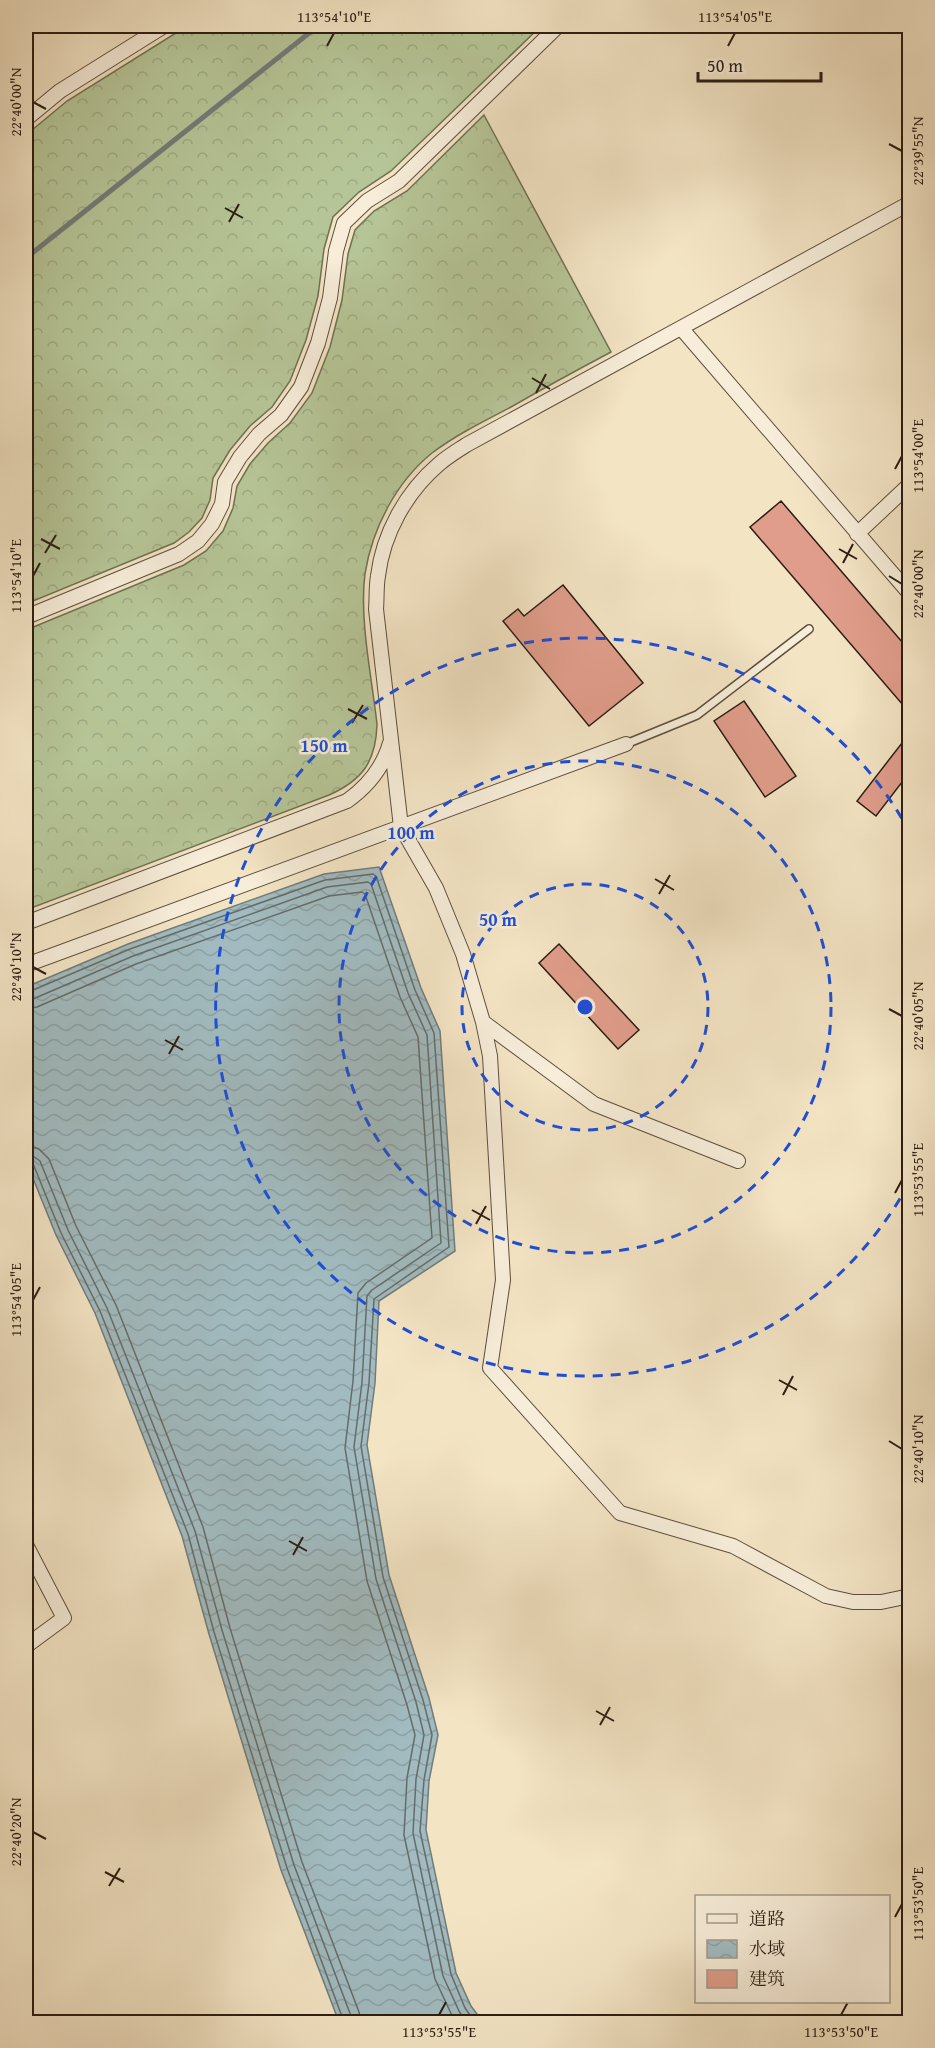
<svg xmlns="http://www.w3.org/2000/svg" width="935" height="2048" font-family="'Gentium Book Plus','Noto Serif SC',serif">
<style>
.forest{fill:url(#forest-crowns);stroke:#707154;stroke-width:1.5}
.water{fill:url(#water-waves);stroke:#727c7a;stroke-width:1.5}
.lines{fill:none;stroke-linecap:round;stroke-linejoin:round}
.shore{stroke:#666c69;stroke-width:1.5}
.stream{stroke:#727c7a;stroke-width:5}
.building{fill:#e09d8b;stroke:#2b1d12;stroke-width:1.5}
.service-casing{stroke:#5d4f3e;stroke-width:10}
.minor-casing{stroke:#5d4f3e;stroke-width:16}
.service{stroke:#f7edd9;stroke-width:7}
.minor{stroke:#f7edd9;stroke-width:14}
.ticks{fill:none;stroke:#2b1d12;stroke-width:2}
.ring{fill:none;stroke:#1d4ed8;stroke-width:3;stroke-dasharray:10 8}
.centre{fill:#1d4ed8;stroke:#f7edd9;stroke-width:3}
.ring-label{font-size:18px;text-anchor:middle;font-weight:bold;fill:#1d4ed8;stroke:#f7edd9;stroke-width:5;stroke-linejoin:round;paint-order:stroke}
.neatline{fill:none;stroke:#2b1d12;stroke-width:2}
.ticks-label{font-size:15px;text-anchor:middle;fill:#2b1d12}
</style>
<defs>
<pattern id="forest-crowns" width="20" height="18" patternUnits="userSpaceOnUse" patternTransform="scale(1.5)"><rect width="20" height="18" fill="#b6c597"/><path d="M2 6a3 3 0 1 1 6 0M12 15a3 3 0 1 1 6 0" fill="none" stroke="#9da981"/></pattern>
<pattern id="water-waves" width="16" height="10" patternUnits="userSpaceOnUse" patternTransform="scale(1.5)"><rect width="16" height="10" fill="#a1bbc0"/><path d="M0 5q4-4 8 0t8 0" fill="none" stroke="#8ba0a4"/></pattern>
</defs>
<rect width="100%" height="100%" fill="#f3e4c4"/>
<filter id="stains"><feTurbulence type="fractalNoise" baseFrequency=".00333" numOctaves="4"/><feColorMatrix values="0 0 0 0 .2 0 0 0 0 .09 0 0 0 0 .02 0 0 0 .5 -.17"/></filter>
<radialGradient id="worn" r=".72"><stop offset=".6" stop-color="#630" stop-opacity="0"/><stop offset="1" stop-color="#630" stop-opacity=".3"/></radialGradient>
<path class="forest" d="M187 26H541L391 171 359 192 333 217 324 249 318 296 306 340 290 381 272 407 250 426 230 450 213 478 210 500 202 518 189 532 174 543 26 604V135L67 101Z
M484 115 611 352C577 370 544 388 511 407 484 421 456 435 432 453 396 482 372 529 365 574 359 618 372 679 377 724 376 761 363 780 329 795L26 910V630L184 565 206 551 223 531 233 508 237 486 250 464 268 443 290 423 312 393 330 347 342 300 348 254 355 230 374 211 407 191Z"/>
<path class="water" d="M379 867 421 988 440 1031 455 1251 379 1301 375 1383 367 1445 389 1575 429 1698 438 1735 429 1781 426 1830 456 1973 471 2006 483 2022H339L281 1870 209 1634 182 1536 95 1313 56 1235 26 1161V987L128 944 324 874Z"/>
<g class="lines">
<path class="shore" d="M26 993 130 949 325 880 373 874 376 876 415 990 434 1033 449 1247 374 1299 369 1383 361 1446 383 1577 423 1700 432 1735 424 1780 420 1831 451 1974 465 2008 475 2022
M26 1000 33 999 133 956 327 887 368 882 371 884 408 993 427 1035 441 1243 372 1290 367 1296 362 1382 354 1447 376 1579 416 1702 424 1735 416 1779 413 1833 443 1976 459 2011 466 2022
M26 1009 37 1007 136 964 329 896 362 892 365 894 400 997 418 1037 432 1238 366 1283 358 1293 353 1381 345 1448 367 1581 407 1705 415 1735 407 1778 404 1835 435 1979 455 2022
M26 1145 39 1149 49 1159 76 1226 116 1305 203 1527 230 1628 302 1862 359 2012 361 2022
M26 1154 33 1156 40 1161 68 1230 107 1308 195 1531 222 1630 294 1865 351 2016 352 2022
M26 1162H30L34 1166 61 1233 100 1311 188 1534 214 1632 287 1868 344 2022"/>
<path class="stream" d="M26 258 318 26"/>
</g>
<path class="building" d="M781 501 909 650V712L750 527Z
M563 585 643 683 589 726 503 621 518 609 524 616Z
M744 701 796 776 765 797 714 721Z
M909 734V773L876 816 857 801Z
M559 944 639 1030 618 1049 539 963Z"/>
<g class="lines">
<g class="service-casing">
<path id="service" d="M626 744 697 715 809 629"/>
</g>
<g class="minor-casing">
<path id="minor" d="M26 119 60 91 164 26
M910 203 466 445C457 451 447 457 439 464 406 492 383 534 378 576 376 587 377 598 376 609L401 827 436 888 463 954 483 1022 490 1056 503 1280 490 1368 620 1513 733 1546 826 1596 853 1602H881L910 1596
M681 328 910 594
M857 534 910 484
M26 617 179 554 198 541 212 524 222 504 225 482 240 457 259 434 281 415 301 387 318 343 330 298 336 251 344 223 367 201 399 181 558 26
M26 923 347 801C368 786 383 768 390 743
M26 965 626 744
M483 1022 594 1104 738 1161
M26 1545 64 1618 26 1646"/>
</g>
<use href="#service" class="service"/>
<use href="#minor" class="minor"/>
</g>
<path class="ticks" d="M327 46 334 33M728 46 735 33M33 102 46 109M889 144 902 151M225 208 243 218M229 222 239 204M532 378 550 389M536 393 546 374M895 469 902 456M41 539 60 549M839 549 857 559M45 553 56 535M843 563 853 544M33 576 40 563M889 576 902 584M348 709 367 719M352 723 363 705M655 879 674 890M659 894 670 875M33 967 46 974M889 1009 902 1016M165 1040 183 1050M169 1054 179 1036M895 1193 902 1180M472 1210 490 1220M476 1224 486 1206M33 1300 40 1287M779 1380 797 1390M783 1395 793 1376M889 1441 902 1449M289 1541 307 1551M293 1555 303 1537M596 1711 614 1721M600 1725 610 1707M33 1832 46 1839M105 1872 124 1882M109 1886 120 1868M895 1917 902 1904M439 2015 446 2002M841 2015 848 2002"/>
<g class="ring">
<circle cx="585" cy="1007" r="123"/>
<circle cx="585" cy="1007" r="246"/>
<path d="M909 1183A369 369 0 1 1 909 831"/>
</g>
<circle cx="585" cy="1007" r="9" class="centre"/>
<g class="ring-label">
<text x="324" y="752">150 m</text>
<text x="411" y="839">100 m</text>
<text x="498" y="926">50 m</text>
</g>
<rect width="935" height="2048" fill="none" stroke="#f3e4c4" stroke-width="66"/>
<rect x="695" y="1895" width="195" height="108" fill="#f7edd9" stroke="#a59a89" stroke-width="1.5"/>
<rect x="707" y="1914" width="30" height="9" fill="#f7edd9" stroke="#a59a89" stroke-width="1.5"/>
<text x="749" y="1925" font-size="18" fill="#2b1d12">道路</text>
<rect x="707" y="1940" width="30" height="18" fill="url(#water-waves)" stroke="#a59a89" stroke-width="1.5"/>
<text x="749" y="1955" font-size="18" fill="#2b1d12">水域</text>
<rect x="707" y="1970" width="30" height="18" fill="#e09d8b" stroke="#a59a89" stroke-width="1.5"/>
<text x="749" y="1985" font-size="18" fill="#2b1d12">建筑</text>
<path d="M698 72v9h123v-9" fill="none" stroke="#2b1d12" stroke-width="3"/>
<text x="707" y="72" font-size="18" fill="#2b1d12" stroke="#f7edd9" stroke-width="4.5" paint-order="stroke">50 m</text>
<rect x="33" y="33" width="869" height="1982" class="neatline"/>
<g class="ticks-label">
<text x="334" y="22">113°54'10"E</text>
<text x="735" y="22">113°54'05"E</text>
<text transform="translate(16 102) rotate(-90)" y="5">22°40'00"N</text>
<text transform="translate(918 151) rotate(-90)" y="5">22°39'55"N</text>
<text transform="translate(918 456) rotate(-90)" y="5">113°54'00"E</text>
<text transform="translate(16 576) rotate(-90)" y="5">113°54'10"E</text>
<text transform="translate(918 584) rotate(-90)" y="5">22°40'00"N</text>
<text transform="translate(16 967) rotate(-90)" y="5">22°40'10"N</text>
<text transform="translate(918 1016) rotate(-90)" y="5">22°40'05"N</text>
<text transform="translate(918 1180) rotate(-90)" y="5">113°53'55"E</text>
<text transform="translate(16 1300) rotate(-90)" y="5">113°54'05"E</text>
<text transform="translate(918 1449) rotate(-90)" y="5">22°40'10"N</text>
<text transform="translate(16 1832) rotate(-90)" y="5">22°40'20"N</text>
<text transform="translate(918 1904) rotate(-90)" y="5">113°53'50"E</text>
<text x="439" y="2037">113°53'55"E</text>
<text x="841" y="2037">113°53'50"E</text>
</g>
<rect width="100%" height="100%" filter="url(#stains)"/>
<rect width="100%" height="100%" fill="url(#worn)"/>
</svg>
